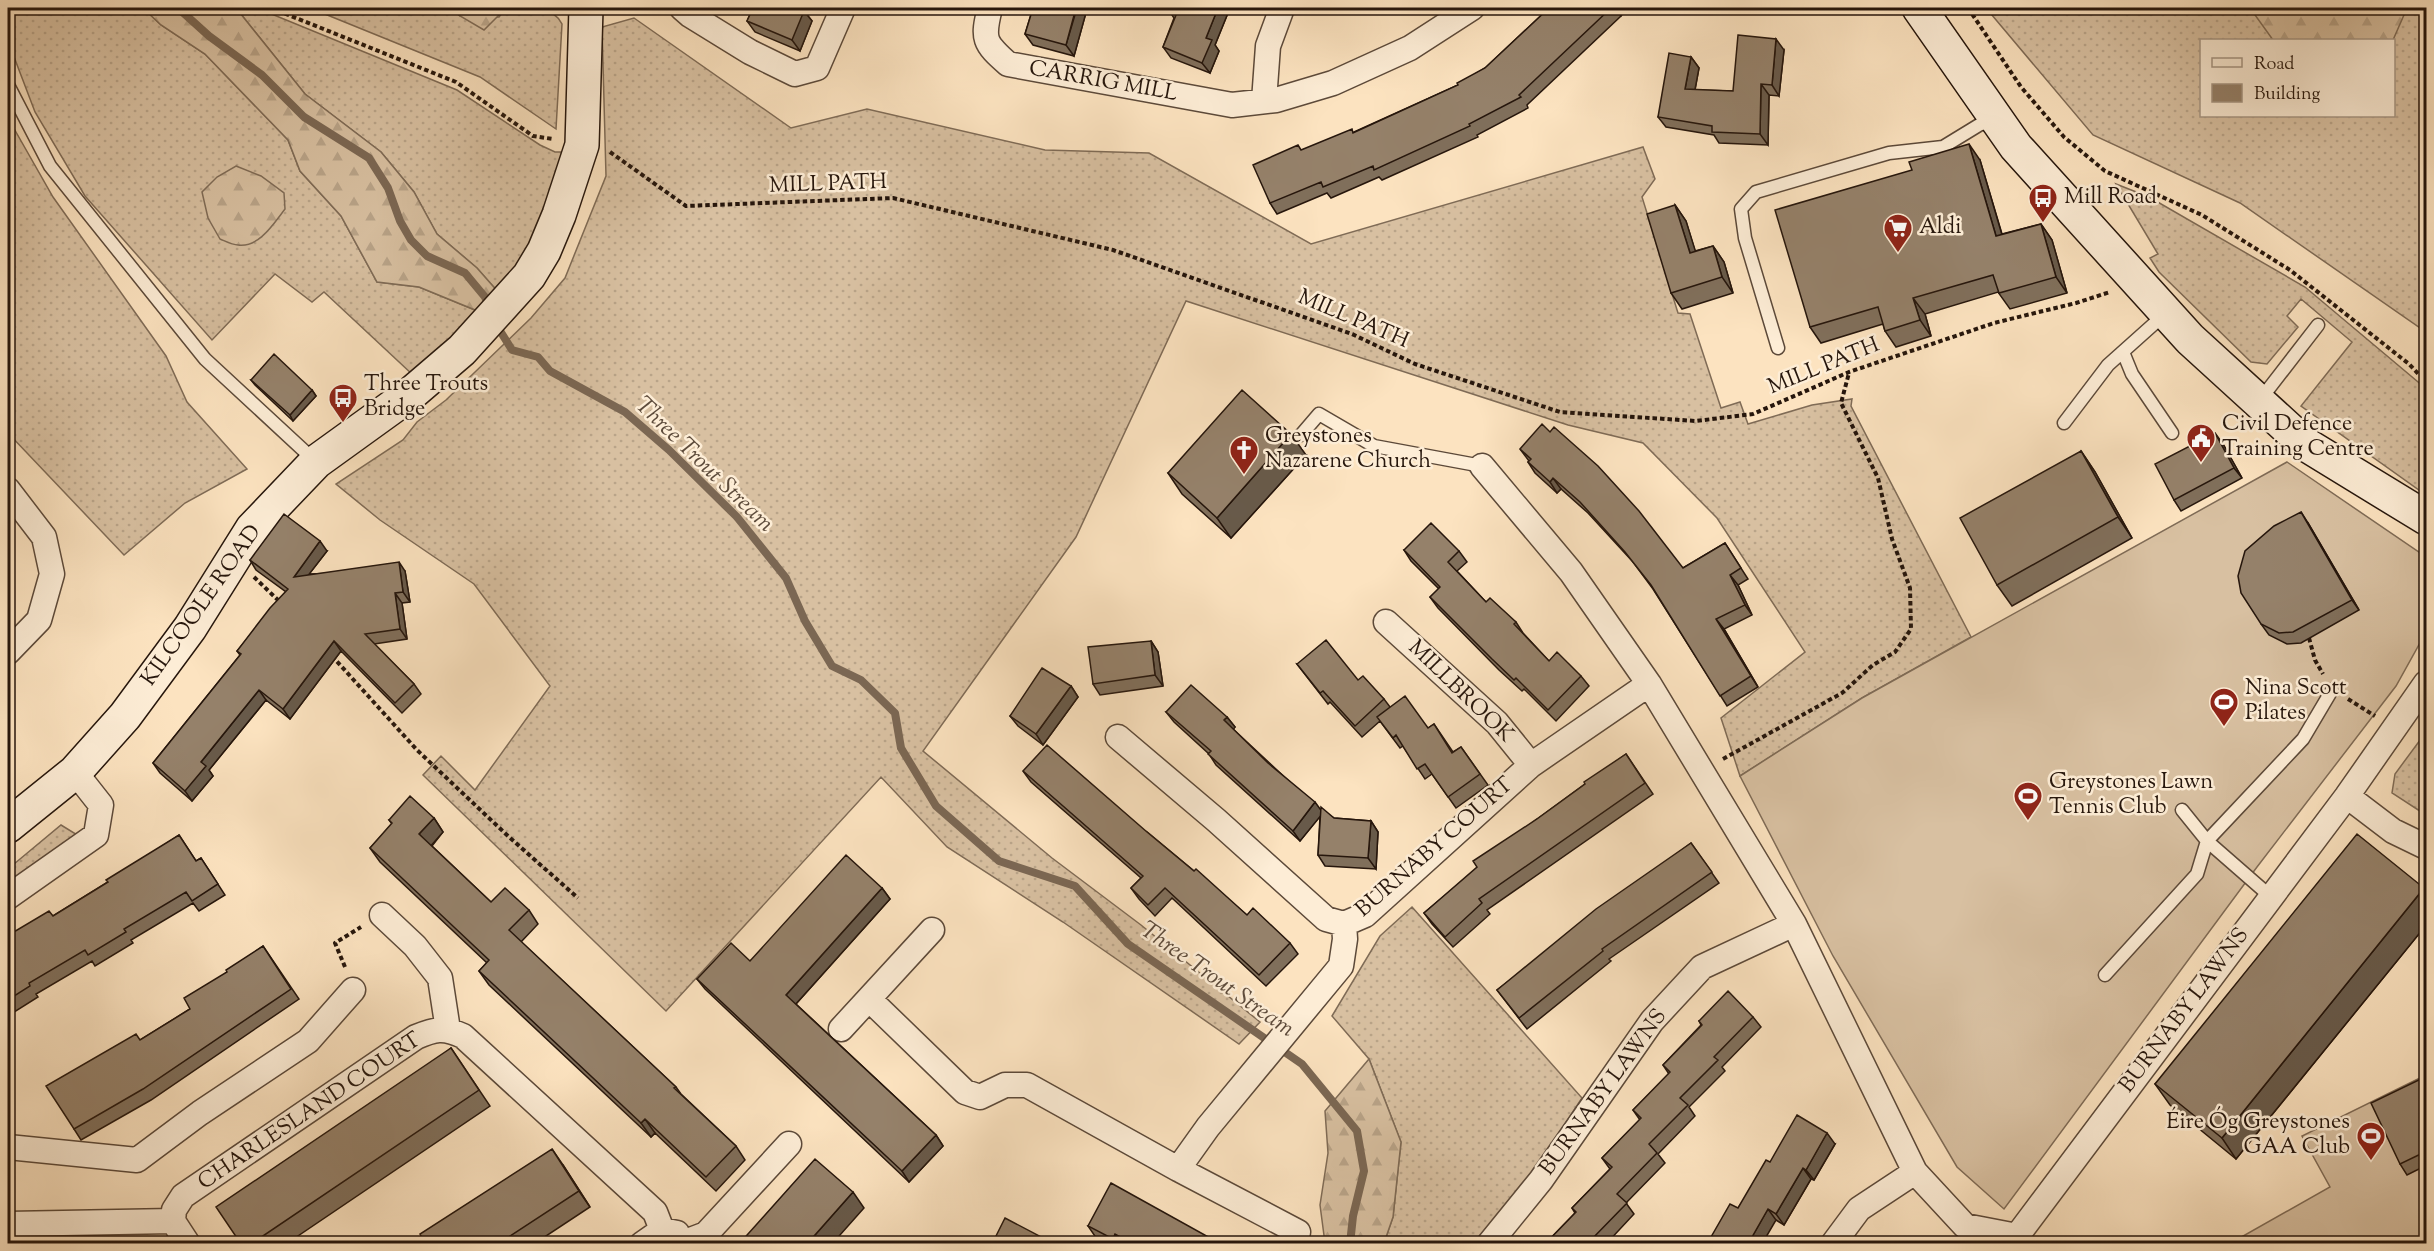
<svg xmlns="http://www.w3.org/2000/svg" width="2434" height="1251" font-family="'Sorts Mill Goudy',serif">
<style>
.grass{fill:url(#grass-dots);stroke:#7f6b56;stroke-width:1.5;fill-rule:evenodd}
.forest{fill:url(#forest-firs);stroke:#7f6b56;stroke-width:1.5}
.pitch{fill:#d8c0a1;stroke:#7f6b56;stroke-width:1.5}
.lines{fill:none;stroke-linecap:round;stroke-linejoin:round}
.stream{stroke:#7b6753;stroke-width:8}
.service-casing{stroke:#5c4939;stroke-width:15}
.minor-casing{stroke:#5c4939;stroke-width:27}
.secondary-casing{stroke:#26160c;stroke-width:36}
.path{stroke:#26160c;stroke-width:4;stroke-dasharray:4.5 3;stroke-linecap:butt}
.service{stroke:#fdedd6;stroke-width:12}
.minor{stroke:#fdedd6;stroke-width:24}
.secondary{stroke:#fdedd6;stroke-width:33}
.wall{fill:#806f5b;stroke:#26160c;stroke-width:1.5}
.shaded-wall{fill:#685a4a;stroke:#26160c;stroke-width:1.5}
.building{fill:#95816a;stroke:#26160c;stroke-width:1.5}
.labels{text-anchor:middle;dominant-baseline:central;stroke-width:5;stroke-linejoin:round;paint-order:stroke}
.street-label{font-size:22px;fill:#26160c;stroke:#fdedd6}
.poi-label{font-size:22px;fill:#26160c;stroke:#fdedd6;text-anchor:start}
.water-label{font-size:24px;font-style:italic;fill:#5e4c3c;stroke:#fdedd6}
</style>
<defs>
<pattern id="grass-dots" width="8" height="8" patternUnits="userSpaceOnUse" patternTransform="scale(1.5)"><rect width="8" height="8" fill="#d8c0a1"/><path d="M2 2h.1M6 6h.1" fill="none" stroke="#b9a489" stroke-width="1.8" stroke-linecap="round"/></pattern>
<pattern id="forest-firs" width="22" height="20" patternUnits="userSpaceOnUse" patternTransform="scale(1.5)"><rect width="22" height="20" fill="#d8c0a1"/><path d="M5 1l3.5 6h-7zM16 11l3.5 6h-7z" fill="#b9a489"/></pattern>
</defs>
<rect width="100%" height="100%" fill="#fce3c0"/>
<filter id="stains"><feTurbulence type="fractalNoise" baseFrequency=".00333" numOctaves="4"/><feColorMatrix values="0 0 0 0 .2 0 0 0 0 .09 0 0 0 0 .02 0 0 0 .5 -.17"/></filter>
<radialGradient id="worn" r=".72"><stop offset=".6" stop-color="#630" stop-opacity="0"/><stop offset="1" stop-color="#630" stop-opacity=".3"/></radialGradient>
<path class="grass" d="M8 8H143L161 25 205 54 288 140 300 171 341 216 377 282 419 287 480 312 413 375 324 292 312 302 275 274 212 340 85 196 35 112 8 41Z
M236 8H257L457 90 540 145 555 152H567L542 227 499 293 477 268 437 234 414 192 381 152 305 94Z
M310 8H451L460 16 499 17 506 8C523 8 553 4 562 24L556 129 480 77Z
M1986 8H2426V332L2240 203 2093 135ZM2202 40H2394V116H2202Z
M634 18 791 128 867 109 1045 150 1149 153 1311 244 1643 147 1655 179 1642 197 1678 313 1690 314 1721 408 1740 402 1748 424 1812 405 1852 399 1851 406 1971 637 1862 698 1740 776 1721 718 1805 652 1717 518 1643 443 1568 425 1186 301 1076 537 923 751 1052 858 1141 925 1260 1022 1239 1044 1063 922 947 847 881 777 666 1011 423 775 441 756 475 790 550 686 474 584 380 520 336 484 403 440 417 422 446 400 531 318 565 278 606 176 602 27Z
M8 118 53 197 166 356 187 402 247 469 185 503 124 555 8 433Z
M2116 184 2149 197 2305 287 2424 387 2426 390V495L2301 406 2352 342 2301 299 2287 316 2298 327 2267 364 2251 362 2159 272 2150 258 2158 254Z
M2426 732V815L2392 793 2395 774Z
M61 825 79 836 8 888V869Z
M1412 907 1582 1098 1547 1151 1480 1243H1384L1393 1217 1401 1142 1369 1059 1332 1016 1380 936Z"/>
<path class="forest" d="M143 8H236L305 94 381 152 414 192 437 234 477 268 499 293 480 312 419 287 377 282 341 216 300 171 288 140 205 54 161 25Z
M451 8H506L484 30 460 16Z
M2250 8H2407L2393 40H2273Z
M236 166 261 176 284 193 285 209C274 223 259 248 238 245 232 245 225 241 220 239L208 218 202 192 217 177Z
M1369 1059 1401 1142 1393 1217 1384 1243H1325L1320 1205 1328 1153 1325 1111Z"/>
<path class="pitch" d="M2287 462 2426 557V632L2396 686 2257 867 2004 1209 1957 1167 1833 956 1740 776 1862 698Z
M2426 1075V1243L2229 1244 2330 1187 2302 1136Z"/>
<g class="lines">
<path class="stream" d="M178 8 209 36 262 75 304 117 369 158 388 188 400 221 411 240 427 256 465 273 485 297 489 307
M497 326 512 350 538 357 550 371 625 412 669 450 737 517 786 578 805 621 832 666 861 680 895 713 901 748 936 806 999 861 1075 886 1128 944 1302 1064 1357 1131 1364 1171 1353 1216 1350 1244"/>
<g class="service-casing">
<path id="service" d="M8 85 50 166 205 359 314 460
M1778 348 1745 238 1741 209 1756 192 1889 153 1943 147 1979 125 1995 119
M2123 352 2132 374 2172 433
M2260 400 2318 325
M2064 423 2108 365 2165 314
M1301 435 1319 414 1374 446 1482 466
M2182 810 2207 841 2270 896
M2105 975 2197 874 2207 841 2303 739 2332 690"/>
</g>
<g class="minor-casing">
<path id="minor" d="M682 8 690 15 750 52 795 74 817 68 843 8
M990 8C982 39 984 43 1008 64L1232 105 1276 100 1333 83 1410 48 1472 8
M1264 101 1268 46 1282 8
M1482 466 1571 572 1649 684 1794 924 1915 1172 1965 1226 2017 1236 2347 796 2426 683
M8 490 44 537 52 574 39 620 8 652
M1386 622 1497 723 1531 765
M1118 737 1216 820 1326 919 1344 924 1365 915 1531 765 1649 684
M2347 796 2393 831 2426 847
M8 897 96 835 101 805 75 772
M382 915 415 946 440 978 448 1030
M869 999 965 1092 980 1097 1005 1085H1027L1178 1169 1298 1232
M841 1029 932 930
M8 1147 137 1160 200 1113 308 1041 353 990
M1178 1169 1208 1127 1341 966 1345 939 1344 924
M8 1224 173 1221
M685 1242 706 1234 789 1144
M188 1244 173 1221 174 1210 183 1196 416 1037C435 1029 443 1027 463 1036L655 1212 662 1230
M642 1244 662 1230 677 1233
M1489 1244 1541 1180 1652 1021 1702 967 1794 924
M1833 1244 1859 1209 1915 1172"/>
</g>
<g class="secondary-casing">
<path id="secondary" d="M1919 8 2016 147 2190 339 2305 444 2426 518
M8 826 75 772 125 716 190 628 252 529 316 462 413 392 462 350 529 276 544 251 559 215 582 145 586 8"/>
</g>
<path class="path" d="M271 8 456 82 533 136 553 139
M1968 8 2021 87 2064 137 2105 171 2202 215 2290 270 2409 364 2426 382
M610 152 686 206 893 198 1113 250 1352 334 1415 364 1560 412 1696 421 1753 414 1849 372 1994 323 2076 303 2110 292
M254 577 281 603
M2309 638 2315 660 2323 674
M332 656 417 750 509 837 578 898
M2348 699 2375 716
M1723 759 1842 693 1873 665 1895 652 1911 629 1910 588 1892 539 1878 478 1841 403 1849 373
M345 967 335 943 361 927"/>
<use href="#service" class="service"/>
<use href="#minor" class="minor"/>
<use href="#secondary" class="secondary"/>
</g>
<path class="wall" d="M753 8H806L804 11 812 21 800 51 755 32 747 21Z
M1033 8H1086L1087 9 1074 56 1033 45 1025 34Z
M1172 8H1230L1215 45 1219 51 1210 73 1171 58 1163 47 1174 18 1170 12Z
M1549 8H1626L1621 16 1527 105 1528 108 1477 135 1478 137 1382 180 1379 177 1331 198 1327 193 1277 214 1270 203 1302 150 1354 132 1458 85 1485 68Z
M1784 50 1779 96 1769 95 1768 145 1719 143 1714 135 1666 127 1658 117 1691 57 1699 68 1695 90 1733 91Z
M1980 160 2002 234 2041 224 2052 240 2067 293 2010 309 1998 292 1925 314 1931 336 1896 347 1885 331 1883 324 1821 343 1810 327Z
M1675 205 1686 221 1695 251 1713 246 1724 262 1733 293 1682 309 1671 293Z
M251 380 312 390 316 396 293 421 255 385Z
M2223 444 2242 478 2181 511 2174 500Z
M1520 449 1683 568 1725 543 1748 579 1738 585 1752 615 1724 629 1758 687 1727 706 1653 589 1633 562 1588 513 1561 489 1557 493 1535 473 1528 462 1529 461Z
M2081 451 2095 472 2132 538 2012 606 1997 585Z
M1306 455 1231 538 1182 494 1168 473Z
M2308 523 2359 610 2301 643 2287 644 2269 635 2261 624Z
M1404 550 1459 551 1467 562 1457 571 1486 602 1516 622 1523 633 1549 661 1581 676 1589 686 1556 721 1524 689 1522 691 1499 670 1438 608 1430 597 1439 589 1411 561Z
M327 551 309 574 405 571 410 602 402 603 407 639 374 644 414 684 421 694 402 713 341 651 290 719 266 700 209 770 213 776 192 801 160 773 153 763 240 655 237 651 286 592 256 570 250 560Z
M1151 641 1158 652 1163 686 1100 695 1093 684Z
M1297 664 1358 680 1384 699 1390 707 1428 728 1434 724 1453 752 1461 747 1488 785 1456 808 1432 774 1425 779 1403 746 1400 748 1380 721 1362 737 1330 702 1328 704Z
M1071 686 1078 697 1043 745 1018 726 1010 716Z
M1166 712 1227 717 1235 727 1233 729 1321 811 1334 818 1371 821 1378 832 1376 869 1325 866 1318 855 1320 816 1300 841 1216 765 1209 754 1174 722Z
M1626 754 1653 794 1487 910 1490 914 1453 947 1432 924 1424 913 1537 819Z
M1023 771 1147 832 1247 915 1290 943 1298 954 1266 986 1172 898 1155 916 1139 899 1131 888 1141 878 1031 782Z
M434 818 443 832 432 846 491 902 529 910 538 924 521 942 676 1087 681 1094 736 1146 745 1160 716 1191 655 1133 651 1137 489 985 479 971 487 963 380 862 370 848 392 824 389 820Z
M179 835 196 861 201 858 225 895 199 911 193 903 131 940 133 943 95 966 92 961 36 994 38 997 8 1016V940L53 916 108 882Z
M1691 843 1719 883 1609 959 1611 961 1527 1029 1497 990Z
M882 888 890 899 796 1004 936 1135 943 1146 909 1182 705 989 697 979 750 961Z
M2424 888 2427 891V924L2236 1159 2170 1105 2155 1084Z
M263 946 299 999 151 1100 81 1140 74 1129 140 1040 190 1009 227 972Z
M1753 1017 1761 1027 1722 1067 1725 1071 1689 1107 1695 1116 1658 1154 1665 1163 1626 1203 1634 1214 1606 1244H1545L1575 1213 1572 1208 1610 1169 1602 1158 1640 1120 1633 1110 1669 1074 1663 1065 1701 1025 1699 1021Z
M451 1048 490 1106 286 1244H241Z
M2427 1076V1165L2407 1175 2400 1164Z
M1835 1144 1814 1180 1811 1179 1784 1225 1776 1220 1738 1208 1770 1162Z
M563 1165 590 1207 534 1244H414Z
M1088 1226 1221 1244H1102L1099 1242Z"/>
<path class="shaded-wall" d="M795 8H806L804 11 812 21 800 51 792 40Z
M1077 8H1086L1087 9 1074 56 1066 45Z
M1218 8H1230L1215 45 1219 51 1210 73 1202 63 1206 38Z
M1615 8H1626L1621 16Z
M1776 39 1784 50 1779 96 1772 85Z
M1691 57 1699 68 1693 100 1685 89Z
M1761 84 1769 95 1768 145 1760 134Z
M1969 144 1980 160 2007 252 1996 236Z
M1675 205 1686 221 1701 269 1690 253Z
M2041 224 2052 240 2067 293 2056 277Z
M1713 246 1724 262 1733 293 1722 277Z
M1913 298 1925 314 1931 336 1920 320Z
M312 390 316 396 293 421 290 415Z
M2215 433 2223 444 2242 478 2234 468Z
M1291 434 1306 455 1231 538 1217 518Z
M2081 451 2095 472 2132 538 2118 517Z
M1553 478 1561 489 1557 493 1550 482Z
M2301 512 2308 523 2359 610 2352 600Z
M320 541 327 551 300 586 294 577Z
M399 562 405 571 410 602 403 592Z
M1730 575 1738 585 1752 615 1745 605Z
M395 593 402 603 407 639 400 629Z
M1716 619 1724 629 1758 687 1751 676Z
M334 641 341 651 290 719 283 709Z
M1151 641 1158 652 1163 686 1155 675Z
M1071 686 1078 697 1043 745 1036 734Z
M259 690 266 700 209 770 213 776 192 801 185 791 201 762Z
M1227 717 1235 727 1232 731 1224 720Z
M1315 802 1323 813 1300 841 1293 831Z
M434 818 443 832 429 848 419 834Z
M1371 821 1378 832 1376 869 1368 858Z
M882 888 890 899 794 1006 786 995Z
M2424 888 2427 891V924L2236 1159 2222 1138Z
M645 1119 655 1133 651 1137 641 1123Z
M1827 1133 1835 1144 1814 1180 1806 1170Z
M936 1135 943 1146 909 1182 902 1171Z
M552 1149 563 1165 590 1207 579 1191Z
M1803 1168 1811 1179 1784 1225 1776 1214Z
M853 1192 864 1208 832 1244H807Z
M1768 1209 1776 1220 1762 1244H1748Z
M1115 1234 1122 1244H1115L1113 1239Z"/>
<path class="building" d="M753 8H797L804 11 792 40 747 21Z
M1033 8H1076L1066 45 1025 34Z
M1172 8H1218L1206 38 1212 40 1202 63 1163 47 1176 15 1170 12Z
M1549 8H1611L1519 95 1521 97 1469 124 1470 126 1374 170 1373 166 1323 187 1321 182 1270 203 1253 165 1298 145 1301 150 1352 129 1353 133 1458 85 1457 83 1485 68Z
M1738 35 1776 39 1772 85 1761 84 1760 134 1712 132V126L1658 117 1669 53 1691 57 1685 89 1733 91Z
M1969 144 1996 236 2041 224 2056 277 1999 293 1993 275 1913 298 1920 320 1885 331 1878 307 1810 327 1775 210 1912 170 1909 162Z
M1675 205 1690 253 1713 246 1722 277 1671 293 1647 214Z
M274 354 312 390 290 415 251 380Z
M1242 390 1291 434 1217 518 1168 473Z
M1542 424 1550 432 1554 427 1598 466 1639 511 1683 568 1725 543 1741 568 1730 575 1745 605 1716 619 1751 676 1720 696 1651 585 1625 552 1580 502 1553 478 1550 482 1528 462 1531 459 1520 449Z
M2215 433 2234 468 2174 500 2155 464Z
M2081 451 2118 517 1997 585 1960 518Z
M2301 512 2352 600 2293 632 2279 633 2261 624 2241 593 2238 576 2245 551 2274 526Z
M284 514 320 541 294 577 399 562 403 592 395 593 400 629 365 634 414 684 395 703 334 641 283 709 259 690 201 762 206 766 185 791 153 763 241 654 237 651 270 608 288 589 250 560Z
M1431 523 1459 551 1448 562 1486 602 1490 598 1516 622 1514 624 1549 661 1557 652 1581 676 1548 710 1516 678 1514 680 1492 659 1430 597 1440 587 1404 550Z
M1326 640 1358 680 1363 676 1384 699 1355 726 1323 691 1320 693 1297 664Z
M1151 641 1155 675 1093 684 1088 647Z
M1042 668 1071 686 1036 734 1010 716Z
M1191 685 1227 717 1224 720 1268 763 1315 802 1293 831 1208 754 1211 751 1166 712Z
M1405 696 1428 728 1434 724 1452 753 1461 747 1480 774 1448 797 1425 764 1417 769 1396 735 1393 738 1377 717Z
M1047 745 1147 832 1194 871 1196 869 1247 915 1253 908 1290 943 1259 975 1165 888 1148 905 1131 888 1143 876 1023 771Z
M1626 754 1645 783 1479 899 1482 903 1445 937 1424 913 1477 867 1473 861 1537 819 1585 784 1584 782Z
M410 796 434 818 419 834 491 902 505 888 529 910 509 930 676 1087 674 1088 736 1146 706 1177 645 1119 641 1123 479 971 489 960 370 848 392 823 389 820Z
M1321 807 1334 818 1371 821 1368 858 1318 855Z
M2357 834 2424 888 2222 1138 2155 1084Z
M179 835 196 861 201 858 218 884 192 901 186 892 124 929 126 932 88 955 85 950 29 983 30 986 8 1000V940L14 936 12 933 49 911 53 916 108 882 106 880Z
M1691 843 1712 872 1602 949 1603 951 1519 1018 1497 990 1596 909Z
M846 855 882 888 786 995 936 1135 902 1171 697 979 731 943 750 961Z
M263 946 291 989 143 1089 74 1129 46 1086 136 1034 140 1040 190 1009 184 998 227 972 226 970Z
M1728 991 1753 1017 1714 1057 1718 1060 1680 1098 1688 1105 1649 1144 1657 1153 1617 1194 1627 1203 1590 1241 1593 1244H1545L1576 1212 1572 1208 1612 1167 1602 1158 1641 1118 1633 1110 1670 1072 1663 1065 1702 1025 1699 1021Z
M451 1048 479 1090 251 1244H241L216 1207Z
M2427 1076V1151L2400 1164 2371 1103Z
M1797 1115 1827 1133 1806 1170 1803 1168 1776 1214 1768 1209 1748 1244H1707L1730 1204 1738 1208 1766 1160 1770 1162Z
M552 1149 579 1191 498 1244H414L422 1238 420 1234Z
M815 1159 853 1192 807 1244H739Z
M1111 1183 1221 1244H1133L1115 1234 1113 1239 1088 1226Z
M1005 1218 1049 1241 1048 1244H992Z"/>
<defs>
<g id="bus-pin" transform="scale(1.5)"><path d="M0 17L-7.5 6A9.5 9.5 0 1 1 7.5 6Z" fill="#8f2418" stroke="#fdedd6"/><path d="M-5-6H5V4H4V6H2V4H-2V6H-4V4H-5ZM-3.5-4V0h7V-4ZM-3.5 1.2v1.5H-2V1.2ZM2 1.2v1.5H3.5V1.2Z" fill="#fff"/></g>
<g id="supermarket-pin" transform="scale(1.5)"><path d="M0 17L-7.5 6A9.5 9.5 0 1 1 7.5 6Z" fill="#8f2418" stroke="#fdedd6"/><path d="M-6-5.5h2.5l.6 2H6L4.5 2H-2.5L-4.4-4H-6ZM-1.5 3.2a1.3 1.3 0 1 0 .1 0ZM3 3.2a1.3 1.3 0 1 0 .1 0Z" fill="#fff"/></g>
<g id="civic-pin" transform="scale(1.5)"><path d="M0 17L-7.5 6A9.5 9.5 0 1 1 7.5 6Z" fill="#8f2418" stroke="#fdedd6"/><path d="M-.6-6.5H3V-4.5H.6V-3L4-1V1h2V6H-6V1h2V-1L-.6-3ZM-1.2 2.5V6h2.4V2.5Z" fill="#fff"/></g>
<g id="church-pin" transform="scale(1.5)"><path d="M0 17L-7.5 6A9.5 9.5 0 1 1 7.5 6Z" fill="#8f2418" stroke="#fdedd6"/><path d="M-1.2-6h2.4v3.5h3.3v2.4h-3.3V6h-2.4V-.1h-3.3v-2.4h3.3Z" fill="#fff"/></g>
<g id="stadium-pin" transform="scale(1.5)"><path d="M0 17L-7.5 6A9.5 9.5 0 1 1 7.5 6Z" fill="#8f2418" stroke="#fdedd6"/><path d="M0-5a6.5 5 0 1 0 0 10a6.5 5 0 1 0 0-10ZM-3.5-1.8h7v3.6h-7Z" fill="#fff"/></g>
</defs>
<g fill-rule="evenodd">
<use href="#bus-pin" x="2043" y="198"/>
<use href="#supermarket-pin" x="1898" y="228"/>
<use href="#bus-pin" x="343" y="398"/>
<use href="#civic-pin" x="2201" y="438"/>
<use href="#church-pin" x="1244" y="450"/>
<use href="#stadium-pin" x="2224" y="702"/>
<use href="#stadium-pin" x="2028" y="796"/>
<use href="#stadium-pin" x="2371" y="1136"/>
</g>
<g class="labels">
<g class="street-label">
<text transform="translate(1103 82) rotate(10)">CARRIG MILL</text>
<text transform="translate(828 185) rotate(-2)">MILL PATH</text>
<text transform="translate(1353 320) rotate(23)">MILL PATH</text>
<text transform="translate(1824 367) rotate(-22)">MILL PATH</text>
<text transform="translate(202 606) rotate(-55)">KILCOOLE ROAD</text>
<text transform="translate(1460 692) rotate(44)">MILLBROOK</text>
<text transform="translate(1435 848) rotate(-41)">BURNABY COURT</text>
<text transform="translate(2185 1011) rotate(-53)">BURNABY LAWNS</text>
<text transform="translate(1604 1093) rotate(-54)">BURNABY LAWNS</text>
<text transform="translate(310 1112) rotate(-34)">CHARLESLAND COURT</text>
</g>
<g class="poi-label">
<text x="2064" y="198">Mill Road</text>
<text x="1919" y="228">Aldi</text>
<text x="364" y="385">Three Trouts<tspan x="364" dy="25">Bridge</tspan></text>
<text x="2222" y="425">Civil Defence<tspan x="2222" dy="25">Training Centre</tspan></text>
<text x="1265" y="437">Greystones<tspan x="1265" dy="25">Nazarene Church</tspan></text>
<text x="2245" y="689">Nina Scott<tspan x="2245" dy="25">Pilates</tspan></text>
<text x="2049" y="783">Greystones Lawn<tspan x="2049" dy="25">Tennis Club</tspan></text>
<text x="2350" y="1123" text-anchor="end">Éire Óg Greystones<tspan x="2350" dy="25">GAA Club</tspan></text>
</g>
<g class="water-label">
<text transform="translate(704 465) rotate(44)">Three Trout Stream</text>
<text transform="translate(1217 980) rotate(35)">Three Trout Stream</text>
</g>
</g>
<rect width="2434" height="1251" fill="none" stroke="#fce3c0" stroke-width="30"/>
<rect x="9" y="9" width="2416" height="1233" fill="none" stroke="#26160c" stroke-width="3"/>
<rect x="15" y="15" width="2404" height="1221" fill="none" stroke="#26160c" stroke-width="1.5"/>
<rect x="2200" y="39" width="195" height="78" fill="#fdedd6" stroke="#a79785" stroke-width="1.5"/>
<rect x="2212" y="58" width="30" height="9" fill="#fdedd6" stroke="#a79785" stroke-width="1.5"/>
<text x="2254" y="69" font-size="18" fill="#26160c">Road</text>
<rect x="2212" y="84" width="30" height="18" fill="#95816a" stroke="#a79785" stroke-width="1.5"/>
<text x="2254" y="99" font-size="18" fill="#26160c">Building</text>
<rect width="100%" height="100%" filter="url(#stains)"/>
<rect width="100%" height="100%" fill="url(#worn)"/>
</svg>
